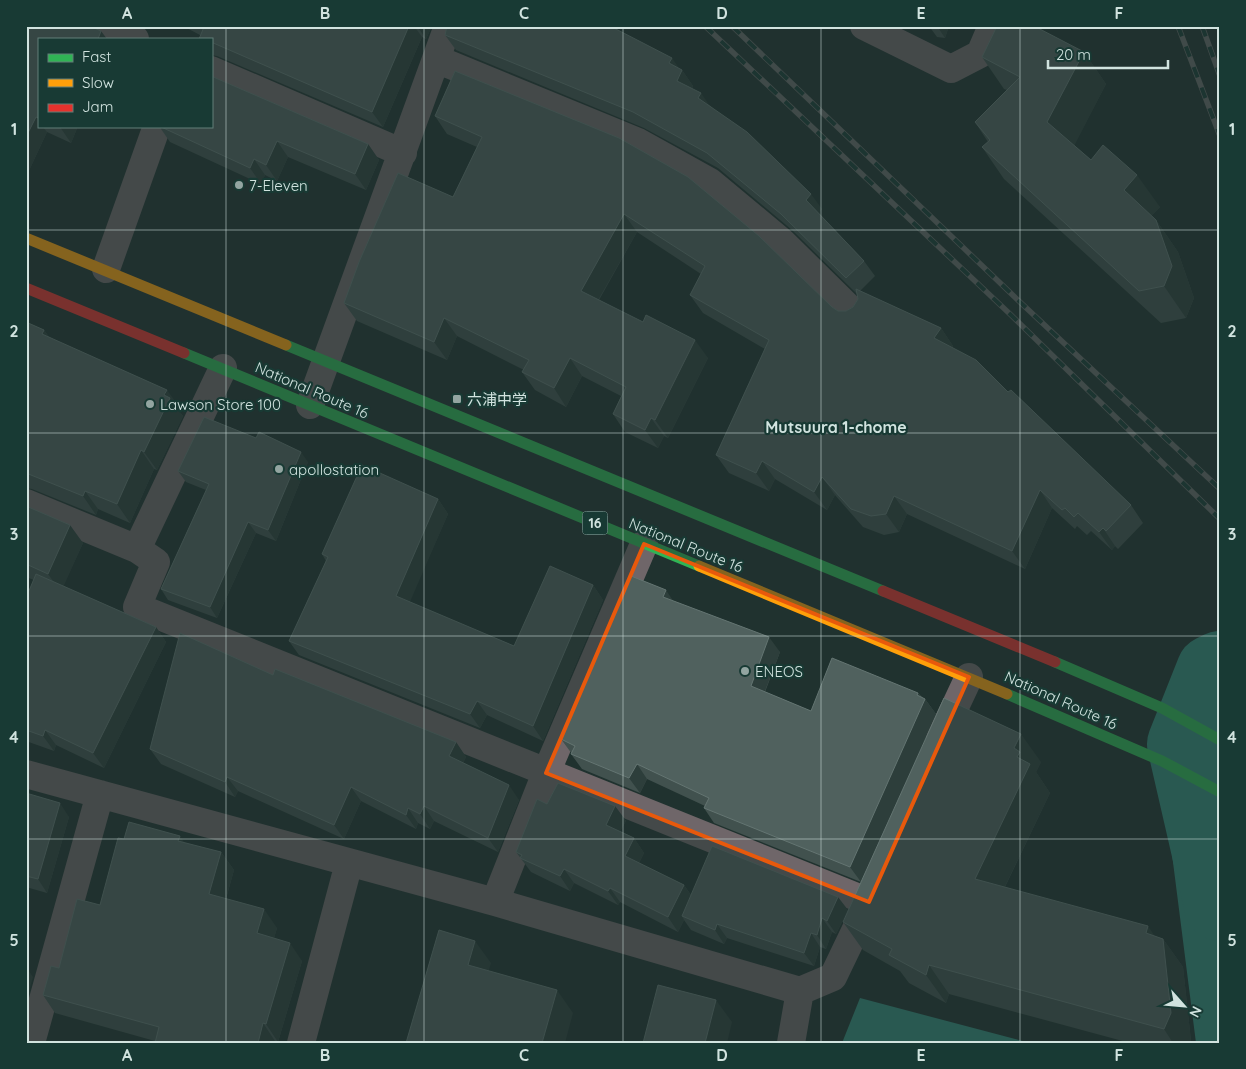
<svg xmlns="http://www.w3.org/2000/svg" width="1246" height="1069" font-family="Quicksand,'Noto Sans JP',sans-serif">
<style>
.water{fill:#34897b}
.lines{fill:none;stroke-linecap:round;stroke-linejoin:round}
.river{stroke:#34897b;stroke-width:72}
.street{stroke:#6f6669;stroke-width:28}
.fast{stroke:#30b455;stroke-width:11}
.slow{stroke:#ff9f0a;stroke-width:11}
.jam{stroke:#e5322d;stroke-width:11}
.rail-casing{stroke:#666868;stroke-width:5.5}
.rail{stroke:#183a34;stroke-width:4;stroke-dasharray:11;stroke-linecap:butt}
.wall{fill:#41514e}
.shaded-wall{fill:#2d3e3b}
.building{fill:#50615e;stroke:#647572}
.marked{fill:none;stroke:#e8590c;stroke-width:4;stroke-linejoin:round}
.grid{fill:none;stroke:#d1e3df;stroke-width:1;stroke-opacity:0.55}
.poi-dot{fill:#93a5a1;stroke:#183a34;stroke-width:2}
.labels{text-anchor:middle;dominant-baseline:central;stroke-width:4.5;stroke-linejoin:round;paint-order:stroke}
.shield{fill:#183a34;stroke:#9ab0ac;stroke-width:1}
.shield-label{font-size:14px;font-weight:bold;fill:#d1e3df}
.poi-label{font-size:15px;fill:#d1e3df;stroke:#183a34;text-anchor:start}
.street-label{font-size:15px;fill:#d1e3df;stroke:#183a34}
.neighbourhood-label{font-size:16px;font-weight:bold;fill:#d1e3df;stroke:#183a34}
.neatline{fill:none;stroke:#d1e3df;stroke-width:2}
.grid-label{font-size:16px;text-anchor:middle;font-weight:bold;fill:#d1e3df}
</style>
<rect width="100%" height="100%" fill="#20322f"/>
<path class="water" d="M1167 815 1220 842V1043H1196Z
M860 998 1030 1043H842Z"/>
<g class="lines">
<path class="river" d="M1220 667 1212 671 1183 744 1220 905"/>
<path class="street" d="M103 26 135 39
M864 26 951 69 980 54 992 26
M436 59 638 142 710 182 782 242 855 314
M211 70 403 153
M106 269 157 126
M223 368 137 549 156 562 137 607 869 902
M310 405 448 26
M26 503 137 549
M940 739 969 677
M26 774 495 902 800 991 833 977 869 902
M495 902 546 773 644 544
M31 1043 100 794
M301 1043 349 863
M791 1043 800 991"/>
<path class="fast" d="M286 345 883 591
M184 353 699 566
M1055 662 1162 708 1220 740
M1007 694 1162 761 1220 792"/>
<path class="slow" d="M26 238 286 345
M699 566 1007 694"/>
<path class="jam" d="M26 288 184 353
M883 591 1055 662"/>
<g class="rail-casing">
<path id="rail" d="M705 26 1011 315 1220 519
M732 26 1021 303 1220 489
M1178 26 1220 136
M1202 26 1220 76"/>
</g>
<use href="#rail" class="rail"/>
</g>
<path class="wall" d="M26 26 39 39V126H78L71 143 47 132 26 177Z
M183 26H432L426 39 422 37 383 127 217 56 211 55V39L200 35Z
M929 26H949L945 38 937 37Z
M445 35 679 68 682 70 693 86 692 89 822 209 819 213 864 261 875 276 860 291 941 328 953 346 952 348 1008 392 1131 505 1143 523 1118 549 1115 546 1112 550 1091 531 1087 535 1077 526 1075 529 1052 508 1025 569 907 514 899 532 884 535 863 527 835 495 827 510 775 479 769 491 729 473 716 455 765 349 703 313 690 295 701 274 637 232 599 300 708 358 668 438 664 436 658 448 625 432 613 414 621 396 582 376 566 407 535 390 522 372 524 370 457 336 447 360 357 321 344 303 453 197 477 147 447 134 435 116 455 71 832 307 838 311H846L853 307 858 299 857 294 792 230 718 168 644 128 456 50Z
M1084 52 1106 84 1074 145 1091 160 1160 207 1151 216 1156 220 1178 252 1194 298 1186 318 1161 323 1004 179 982 147 988 142 975 122 1007 90 1004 89 982 57Z
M159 126 368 144 379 160 366 190 288 157 277 181 265 175 261 184 170 142Z
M26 322 44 330 49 337 180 408 179 411 183 416 157 470 154 469 130 523 98 509 96 515 32 489 26 488Z
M308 462 276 541 256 533 217 618 168 600 161 589 206 490 186 482 178 471Z
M438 499 448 514 409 602 514 646 593 585 603 600 543 741 487 715 480 728 299 655 289 641 326 561 322 554Z
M26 506 83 543 63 586 156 627 166 642 104 768 56 745 54 751 26 741V598L34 580 26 577Z
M673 601 780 652 765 692 811 711 918 693 922 697 925 699 936 714 861 882 714 823 704 808 705 806 647 779 640 793 582 769 571 754H572L561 739Z
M273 675 456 742 466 757 463 763 519 800 498 852 434 821 430 829 418 823 416 829 361 801 344 839 238 791 235 797 161 764 150 749Z
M1041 762 1036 772 1050 793 1005 887 1163 939 1183 967 1191 1041 1190 1043H1130L949 994 946 1003 909 983 900 971 863 950 843 922Z
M26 793 69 817 47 893 26 887Z
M547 804 615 806 626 821 620 831 634 838 644 853 639 863 684 885 691 895 848 910 836 934 832 932 826 949 820 947 814 966 727 938 724 944 691 930 684 920 678 932 620 902 618 905 574 883 570 891 531 872 516 852Z
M124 839 185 843 221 852 234 870 226 899 277 928 274 938 302 961 278 1042 275 1041V1043H155V1041L55 1013 43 995 100 905Z"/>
<path class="shaded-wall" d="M409 26H414L422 37 383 127 372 112Z
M417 26H432L426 39Z
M937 26H949L945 38Z
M101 31 107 39H98Z
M1084 52 1106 84 1070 154 1047 122Z
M672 58 681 71 682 70 693 86 687 97 677 81 669 63Z
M701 93 712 109 698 98Z
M36 117 39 121V126H42L47 132 26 177V137Z
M60 126H78L71 143 60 127Z
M277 141 288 157 277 181 266 165Z
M368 144 379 160 366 190 355 174Z
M254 159 265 175 261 184 250 168Z
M1137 175 1160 207 1146 222 1124 190Z
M811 194 822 209 817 216 806 200Z
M624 214 637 232 593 309 581 291Z
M1156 220 1178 252 1194 298 1186 318 1164 286Z
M444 318 457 336 447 360 434 342Z
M941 328 953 346 947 356 934 338Z
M44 330 57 349 42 334Z
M695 340 708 358 668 438 655 420Z
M570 358 582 376 566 407 554 388Z
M167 390 180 408 179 411 183 416 157 470 144 452Z
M651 418 664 436 658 448 645 430Z
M141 450 154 469 130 523 117 504Z
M301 452 308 462 276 541 268 530Z
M762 461 775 479 769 491 756 473Z
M822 477 835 495 827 510 814 492Z
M1040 490 1052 508 1025 569 1012 551Z
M85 491 98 509 96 515 83 496Z
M894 496 907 514 899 532 886 514Z
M438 499 448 514 406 611 396 596Z
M248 522 256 533 217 618 210 607Z
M70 525 83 543 61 592 48 574Z
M1103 528 1115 546 1112 550 1099 532Z
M593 585 603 600 543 741 533 726Z
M666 590 676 605 663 597Z
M156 627 166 642 104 768 93 753Z
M769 637 780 652 761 701 751 686Z
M918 693 924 701 925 699 936 714 861 882 850 867Z
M477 701 487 715 480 728 470 714Z
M45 730 56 745 54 751 43 736Z
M1021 734 1041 762 1036 772 1050 793 995 907 975 879 1017 757 1014 748Z
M456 742 466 757 459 771 449 756Z
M637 764 647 779 640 793 629 778Z
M227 777 238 791 235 797 225 782Z
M509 785 519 800 498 852 488 838Z
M351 787 361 801 344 839 334 825Z
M60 803 69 817 47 893 38 879Z
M424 806 434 821 430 829 420 814Z
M615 806 626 821 616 839 606 825Z
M408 808 418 823 416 829 406 815Z
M180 836 192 854 178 841Z
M634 838 644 853 635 871 625 856Z
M221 852 234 870 222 912 209 894Z
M564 869 574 883 570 891 560 876Z
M684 885 694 900 682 916 684 920 678 932 668 917Z
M610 888 620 902 618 905 608 891Z
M838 897 848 910 836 934 827 921Z
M264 909 277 928 270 952 257 933Z
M822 918 832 932 826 949 817 935Z
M717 924 727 938 724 944 715 930Z
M1148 926 1164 950 1163 939 1183 967 1191 1041 1190 1043H1173L1164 1029 1146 933Z
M811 933 820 947 814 966 804 953Z
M475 941 491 963 484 987 468 965Z
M290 943 302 961 278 1042 266 1024Z
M929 965 949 994 946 1003 926 975Z
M26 967 33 977 26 1002Z
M557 990 573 1013 565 1043H542Z
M716 1000 732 1022 727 1043H705Z
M263 1023 275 1041V1043H258Z"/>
<path class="building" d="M26 26H90L101 31 98 39H39V118L36 117 26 137Z
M203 26H409L372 112 211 42V39H199L204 27Z
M447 26H610L672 58 669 63 682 70 677 81 701 93 698 98 747 132 811 194 806 200 864 261 846 278 781 214 707 153 633 112 445 35Z
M997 26H1034L1084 52 1047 122 1091 160 1103 145 1137 175 1124 190 1156 220 1172 266 1164 286 1139 291 982 147 990 140 975 122 1020 77 982 57Z
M455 71 619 138 688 177 759 236 832 307 838 311H846L853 307 858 299 856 289 941 328 934 338 976 360 1008 392 1011 390 1131 505 1106 531 1103 528 1099 532 1078 513 1074 517 1065 508 1062 510 1040 490 1012 551 894 496 886 514 871 516 851 509 822 477 814 492 762 461 756 473 716 455 769 340 690 295 705 266 624 214 581 291 643 322 646 315 695 340 655 420 651 418 645 430 613 414 626 387 570 358 554 388 522 372 529 360 444 318 434 342 344 303 359 262 398 173 453 197 482 137 435 116Z
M211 76 368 144 355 174 277 141 266 165 254 159 250 168 159 126H211Z
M26 322 44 330 42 334 167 390 164 395 170 398 144 452 141 450 117 504 85 491 83 496 26 473Z
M204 417 256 438 259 432 301 452 268 530 248 522 210 607 161 589 209 484 178 471Z
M362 465 438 499 396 596 514 646 550 566 593 585 533 726 477 701 470 714 289 641 328 557 322 554Z
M26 506 70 525 48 574 26 564Z
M36 574 156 627 93 753 45 730 43 736 26 730V656L27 653H26V598Z
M631 576 666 590 663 597 769 637 751 686 811 711 832 658 918 693 917 695 925 699 850 867 704 808 709 798 637 764 629 778 571 754 575 746 561 739Z
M180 633 273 675 275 669 456 742 449 756 509 785 488 838 424 806 420 814 408 808 406 815 351 787 334 825 227 777 225 782 150 749Z
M944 698 1021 734 1014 748 1020 752 1017 757 1030 764 975 879 1148 926 1146 933 1163 939 1171 1013 1164 1029 929 965 926 975 889 955 892 949 843 922Z
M558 783 615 806 606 825 634 838 625 856 684 885 668 917 610 888 608 891 564 869 560 876 520 858 522 855 516 852 537 799 547 804Z
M26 793 60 803 38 879 26 876Z
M129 822 180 836 178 841 221 852 209 894 264 909 257 933 290 943 266 1024 263 1023 258 1043H155L159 1027 43 995 51 966 59 968 77 899 100 905 118 838 124 839Z
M712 846 838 897 827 921 822 918 817 935 811 933 804 953 717 924 715 930 682 916Z
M439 930 475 941 468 965 557 990 542 1043H406Z
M658 985 716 1000 705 1043H643Z"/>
<path d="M0 0H1246V1069H0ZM644 544 969 677 869 902 546 773Z" fill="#20322f" fill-opacity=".55" fill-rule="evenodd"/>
<path class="marked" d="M644 544 969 677 869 902 546 773Z"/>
<path class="grid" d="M226 26V1043M424 26V1043M623 26V1043M821 26V1043M1020 26V1043M26 230H1220M26 433H1220M26 636H1220M26 839H1220"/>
<g class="poi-dot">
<circle cx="239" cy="185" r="5"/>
<rect x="452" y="394" width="10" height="10" rx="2.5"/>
<circle cx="150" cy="404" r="5"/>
<circle cx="279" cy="469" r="5"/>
<circle cx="745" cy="671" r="5"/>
</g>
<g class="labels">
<rect class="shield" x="582.5" y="511.5" width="25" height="23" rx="4"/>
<g class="shield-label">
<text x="595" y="523">16</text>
</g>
<g class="poi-label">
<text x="249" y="185">7-Eleven</text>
<text x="467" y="399">六浦中学</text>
<text x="160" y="404">Lawson Store 100</text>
<text x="289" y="469">apollostation</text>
<text x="755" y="671">ENEOS</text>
</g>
<g class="street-label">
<text transform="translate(312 390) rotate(23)">National Route 16</text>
<text transform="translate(686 545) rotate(22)">National Route 16</text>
<text transform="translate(1061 700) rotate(24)">National Route 16</text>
</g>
<g class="neighbourhood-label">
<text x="836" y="427">Mutsuura 1-chome</text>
</g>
</g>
<rect width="1246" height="1069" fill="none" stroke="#183a34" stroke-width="55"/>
<rect x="38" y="38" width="175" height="90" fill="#183a34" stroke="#627e78"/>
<rect x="48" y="54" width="25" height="8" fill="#30b455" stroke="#627e78"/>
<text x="82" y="62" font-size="15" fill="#d1e3df">Fast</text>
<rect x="48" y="79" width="25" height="8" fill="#ff9f0a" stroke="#627e78"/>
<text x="82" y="88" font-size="15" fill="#d1e3df">Slow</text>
<rect x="48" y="104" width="25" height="8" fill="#e5322d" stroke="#627e78"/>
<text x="82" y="112" font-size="15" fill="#d1e3df">Jam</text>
<g transform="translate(1184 1006) rotate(117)" stroke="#183a34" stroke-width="4" paint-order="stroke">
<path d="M0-4L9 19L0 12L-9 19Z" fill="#d1e3df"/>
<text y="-8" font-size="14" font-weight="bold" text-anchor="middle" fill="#d1e3df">N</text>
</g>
<path d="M1048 60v8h120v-8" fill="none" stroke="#d1e3df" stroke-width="2.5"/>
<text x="1056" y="60" font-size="15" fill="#d1e3df" stroke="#183a34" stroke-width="4" paint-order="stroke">20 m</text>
<rect x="28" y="28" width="1190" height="1014" class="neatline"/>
<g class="grid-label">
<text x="127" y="19">A</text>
<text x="325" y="19">B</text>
<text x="524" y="19">C</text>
<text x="722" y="19">D</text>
<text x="921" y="19">E</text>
<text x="1119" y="19">F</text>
<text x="14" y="135">1</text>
<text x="1232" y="135">1</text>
<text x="14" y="337">2</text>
<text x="1232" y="337">2</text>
<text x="14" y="540">3</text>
<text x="1232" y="540">3</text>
<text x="14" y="743">4</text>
<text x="1232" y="743">4</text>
<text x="14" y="946">5</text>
<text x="1232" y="946">5</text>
<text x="127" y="1061">A</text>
<text x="325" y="1061">B</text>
<text x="524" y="1061">C</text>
<text x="722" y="1061">D</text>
<text x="921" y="1061">E</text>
<text x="1119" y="1061">F</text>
</g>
</svg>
